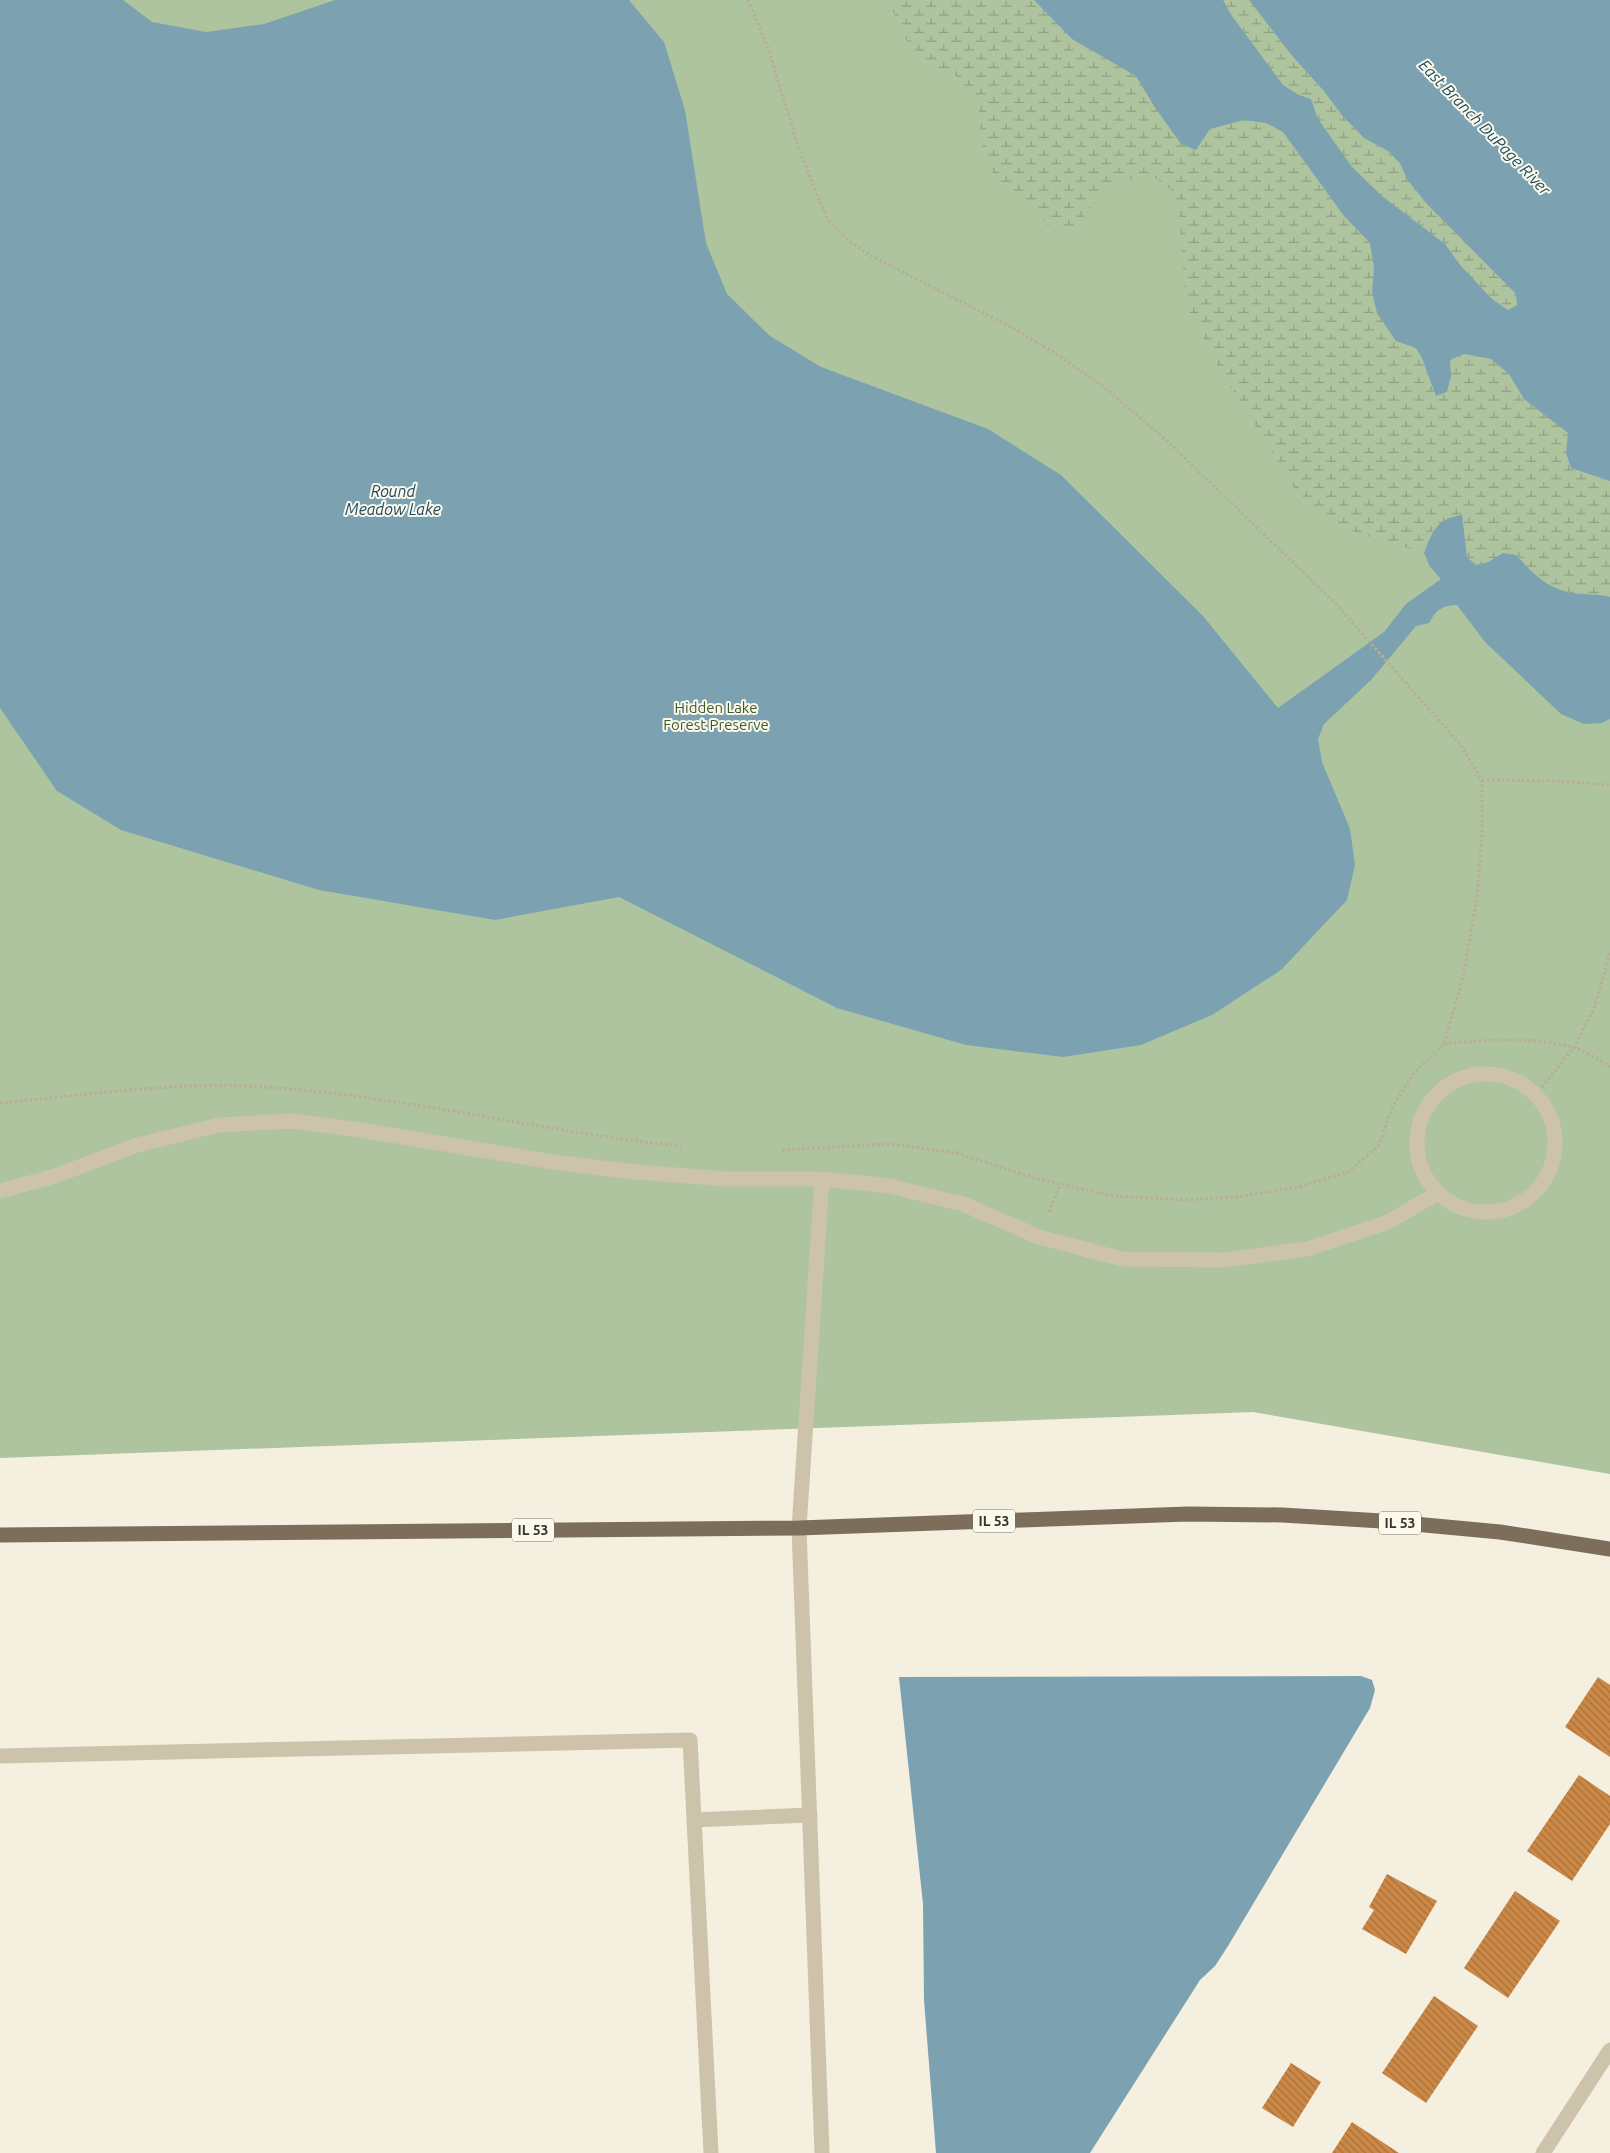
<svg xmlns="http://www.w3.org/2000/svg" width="1610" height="2153" font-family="Ubuntu,sans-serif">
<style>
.green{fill:#adc49e}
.wetland{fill:url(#wetland-marsh)}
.water{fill:#7ca2b2}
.building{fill:url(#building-back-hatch)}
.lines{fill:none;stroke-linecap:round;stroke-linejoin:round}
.path{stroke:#b9ad94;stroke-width:3;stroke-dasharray:2.5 2.5;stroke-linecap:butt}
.minor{stroke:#cdc3aa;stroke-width:15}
.major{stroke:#7c6e5a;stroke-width:15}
.labels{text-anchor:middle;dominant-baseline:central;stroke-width:4;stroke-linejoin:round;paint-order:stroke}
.shield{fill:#fbf8ec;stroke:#746e64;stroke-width:1}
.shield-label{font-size:14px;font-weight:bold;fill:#3a332a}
.park-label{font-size:15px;fill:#3d5a2c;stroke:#fbf8ec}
.water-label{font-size:16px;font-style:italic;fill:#1d495e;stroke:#fbf8ec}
</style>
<defs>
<pattern id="wetland-marsh" width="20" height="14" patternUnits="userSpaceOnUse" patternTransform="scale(1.25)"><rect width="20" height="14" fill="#adc49e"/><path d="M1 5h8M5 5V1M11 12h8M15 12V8" fill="none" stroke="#8ea081"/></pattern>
<pattern id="building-back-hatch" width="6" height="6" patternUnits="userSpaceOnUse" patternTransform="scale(1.25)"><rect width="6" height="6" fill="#cb8846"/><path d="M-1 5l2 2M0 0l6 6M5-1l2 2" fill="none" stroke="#a6703b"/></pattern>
</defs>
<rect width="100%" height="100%" fill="#f4efdf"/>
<path class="green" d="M0 0H1610V1474L1253 1412 0 1458Z"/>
<path class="wetland" d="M888 0H1034L1072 39 1136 76 1154 106 1196 150 1210 129 1244 120 1266 123 1283 132 1344 216 1370 243 1374 268 1372 292 1396 341 1416 348 1422 358 1436 396 1451 376 1450 360 1464 354 1491 359 1509 374 1524 399 1568 433 1566 453 1571 468 1610 481V597C1600 594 1593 595 1583 594 1551 592 1536 577 1516 555L1503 553 1488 562 1476 566 1467 557 1461 515 1434 528 1424 553 1356 533 1320 513 1295 489 1218 366 1186 306 1179 214 1176 194 1155 178 1118 180 1091 206 1082 220 1070 229 1048 226 1037 212 1003 189 986 161 981 140 980 114 974 98 958 77 928 63 906 40Z
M1224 0H1249L1293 57 1364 138 1388 151 1400 163 1407 179 1426 203 1516 294 1517 305 1508 310 1492 299 1461 266 1445 244 1383 197 1352 167 1318 119 1311 99 1299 95 1283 85 1232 16Z"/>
<path class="water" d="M0 0H123L152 22 206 32 264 24 335 0H629L664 42 685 110 706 243 727 294 770 336 821 367 988 429 1061 475 1203 616 1278 708 1384 632 1406 604 1441 579 1430 567 1424 553C1433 531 1436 519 1462 515L1467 557 1476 565 1488 562 1503 553 1516 555C1536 577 1551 592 1583 594 1593 595 1600 594 1610 597V719L1602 723 1584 724 1561 714 1485 642 1457 605C1442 605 1436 610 1429 623L1416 626 1371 680 1324 724 1318 739 1322 762 1350 829 1355 865 1347 900 1281 970 1212 1015 1141 1045 1063 1057 966 1045 837 1008 619 897 495 920 319 890 121 830 57 791 0 708Z
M1034 0H1223L1232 16 1283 85 1299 95 1311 99 1318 119 1352 167 1383 197 1445 244 1461 266 1492 299 1508 310 1517 305 1516 294 1426 203 1407 179 1400 163 1388 151 1364 138 1341 114 1324 91 1293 57 1249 0H1610V481L1571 468 1566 453 1568 433 1524 399 1509 374 1491 359 1464 354 1450 360 1451 376 1447 392 1436 396 1422 358 1416 348 1396 341 1377 313 1372 292 1374 268 1370 243 1344 216 1283 132 1266 123 1244 120 1210 129 1196 150 1181 144 1154 106 1136 76 1072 39Z
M1361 1676 1372 1680 1375 1690 1370 1708 1228 1946 1215 1966 1200 1980 1090 2153H936L924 2000 923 1904 899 1677Z"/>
<path class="building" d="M1598 1677 1610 1685V1757L1565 1727Z
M1579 1775 1610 1796V1824L1572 1881 1527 1851Z
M1387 1874 1437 1901 1406 1954 1362 1929 1374 1910 1369 1907Z
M1515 1891 1560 1921 1508 1998 1464 1968Z
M1434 1996 1478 2026 1426 2103 1382 2073Z
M1291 2063 1321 2082 1293 2127 1262 2108Z
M1352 2122 1399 2153H1332Z"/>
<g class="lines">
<path class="path" d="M748 0 768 48 798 146 817 196 829 221 849 241 873 257 1013 328 1058 355 1104 387 1165 439 1336 604 1460 744 1482 780V839L1476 905 1463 977 1444 1044 1414 1073 1391 1110 1379 1145 1348 1172 1298 1187 1237 1197 1186 1200 1113 1196 1034 1178 957 1153 890 1144 780 1150
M1482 780 1557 781 1610 785
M1444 1044C1486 1040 1530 1036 1572 1047 1585 1050 1598 1060 1610 1067
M1536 1095 1574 1047 1594 1009 1610 953
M0 1103C87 1095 177 1081 265 1087 405 1096 542 1132 681 1146
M1049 1212 1060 1184"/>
<path class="minor" d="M1417 1143a69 69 0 1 1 138 0a69 69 0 1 1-138 0Z
M822 1179 799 1528 822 2153
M0 1191 55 1176 137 1145 219 1125 292 1121 361 1130 553 1162 636 1172 727 1179H822L889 1186 963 1204 1039 1237 1122 1259 1224 1260 1307 1249 1388 1222 1438 1193
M0 1756 690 1740 711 2153
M694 1820 810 1815
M1543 2153 1610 2050"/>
<path class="major" d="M0 1535 799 1528 1188 1514 1282 1515 1382 1521 1500 1532 1610 1549"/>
</g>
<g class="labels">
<g class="shield">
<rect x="973" y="1509.5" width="42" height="23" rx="4"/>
<rect x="1379" y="1511.5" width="42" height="23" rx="4"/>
<rect x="512" y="1518.5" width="42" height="23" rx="4"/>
</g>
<g class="shield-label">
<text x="994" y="1521">IL 53</text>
<text x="1400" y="1523">IL 53</text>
<text x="533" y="1530">IL 53</text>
</g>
<g class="park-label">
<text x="716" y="707">Hidden Lake<tspan x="716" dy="17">Forest Preserve</tspan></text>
</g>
<g class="water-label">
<text transform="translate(1485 127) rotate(46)">East Branch DuPage River</text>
<text x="393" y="491">Round<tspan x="393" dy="18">Meadow Lake</tspan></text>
</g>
</g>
</svg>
